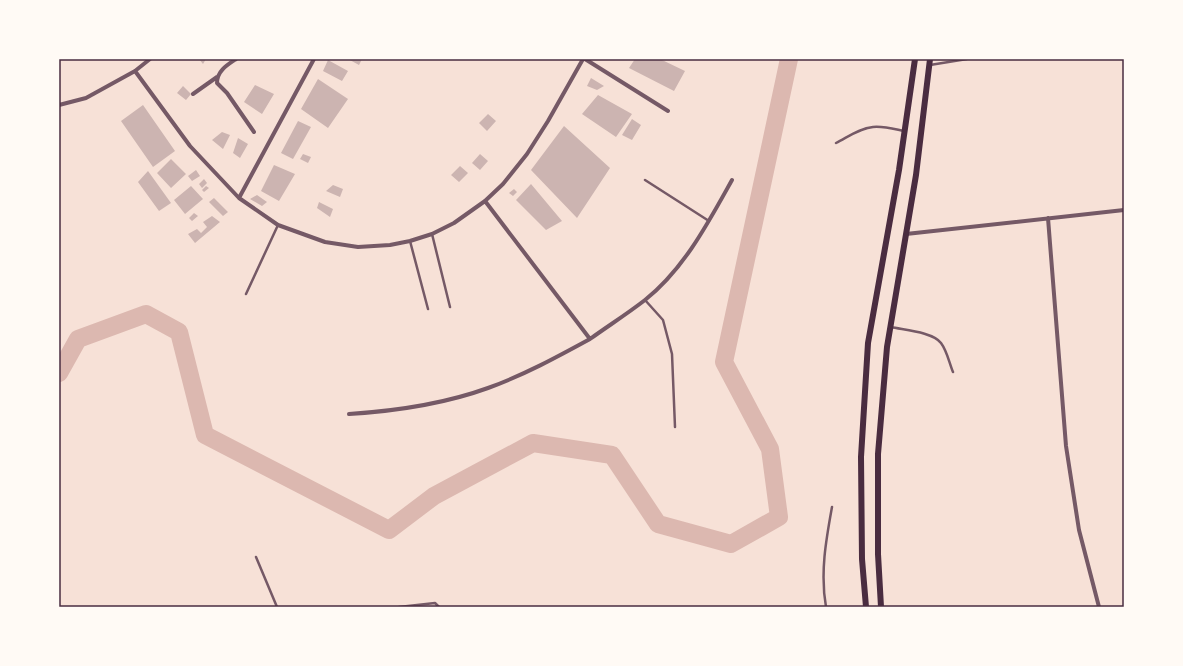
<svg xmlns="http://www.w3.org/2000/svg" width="1183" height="666" font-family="Mulish,sans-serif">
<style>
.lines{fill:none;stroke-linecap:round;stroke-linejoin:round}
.river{stroke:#dcb8b0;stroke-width:18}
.building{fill:#ccb4b1}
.service{stroke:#755966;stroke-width:2.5}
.minor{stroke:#755966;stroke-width:4}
.secondary{stroke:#4a2c40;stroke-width:6}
.neatline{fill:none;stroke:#4a2c40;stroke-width:1.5}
</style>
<rect width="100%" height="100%" fill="#f7e1d7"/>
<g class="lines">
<path class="river" d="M59 373 78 339 146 314 179 332 205 435 389 530 434 496 533 443 612 455 658 524 731 544 779 517 770 449 724 362 789 59"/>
</g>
<path class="building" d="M199 59H206L203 64Z
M348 59H362L359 65Z
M635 59H660L685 71 674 91 629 68Z
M328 60 348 71 342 81 323 71Z
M591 78 604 86 597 90 587 86Z
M318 79 348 99 328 128 301 109Z
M255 85 274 94 262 114 244 102Z
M183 86 191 94 186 100 177 93Z
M598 95 632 114 616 137 582 114Z
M143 105 175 151 153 167 121 121Z
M488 114 496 121 487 131 479 123Z
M632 119 641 125 632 140 622 135Z
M298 121 311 127 293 159 281 153Z
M564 126 610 168 577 218 531 170Z
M222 132 230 135 223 149 212 140Z
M238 138 248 144 240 158 233 153Z
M303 154 311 157 308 163 300 159Z
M480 154 488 161 480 170 472 163Z
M171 159 186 174 171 188 157 173Z
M274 165 295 174 279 201 261 191Z
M460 166 468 173 459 182 451 175Z
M196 170 200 176 192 181 188 176Z
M148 171 171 203 159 211 138 182Z
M204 179 207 183 202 188 199 184Z
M531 184 562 221 546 230 516 200Z
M333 185 343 189 340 197 326 191Z
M191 186 203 199 185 214 174 200Z
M206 186 209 188 204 192 202 190Z
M514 189 517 192 513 196 509 193Z
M257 195 267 202 262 206 250 199Z
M214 198 228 212 223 216 209 202Z
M319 202 333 209 330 217 317 208Z
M194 213 198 216 192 221 189 218Z
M212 216 220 222 195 243 188 234 197 229 201 233 207 227 203 222Z"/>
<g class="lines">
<path class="service" d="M930 65 967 59
M836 143C848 137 860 128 873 127 884 126 894 129 904 131
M645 180 709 221
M432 234 450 307
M410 241 428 309
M246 294 278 225
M645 300 663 320 672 354 675 427
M891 327C904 330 933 332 941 343 947 351 949 362 953 372
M256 557 277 607
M399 607 435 603 439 607
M826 607C820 573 826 540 832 507"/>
<path class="minor" d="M236 59C227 65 217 71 217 83L227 93 254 132
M585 59 668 111
M135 71 190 146 239 198 278 225 325 242 358 247 390 245 410 241 432 234 454 223 485 201 503 184 527 154 548 121 583 59
M193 94 217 77
M59 105 86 98 135 71 150 59
M239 198 314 59
M485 201 590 339C608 326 627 314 645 300 684 269 708 223 732 180
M1048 218 1066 446 1079 530 1099 607
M906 234 1124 210
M349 414C396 411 444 404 488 388 524 375 557 357 590 339"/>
<path class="secondary" d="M866 607 862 559 861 457 868 343 899 170 915 59
M881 607 878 554V454L887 347 916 175 930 59"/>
</g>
<rect width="1183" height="666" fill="none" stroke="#fffaf5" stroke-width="120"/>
<rect x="60" y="60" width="1063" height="546" class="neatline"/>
</svg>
